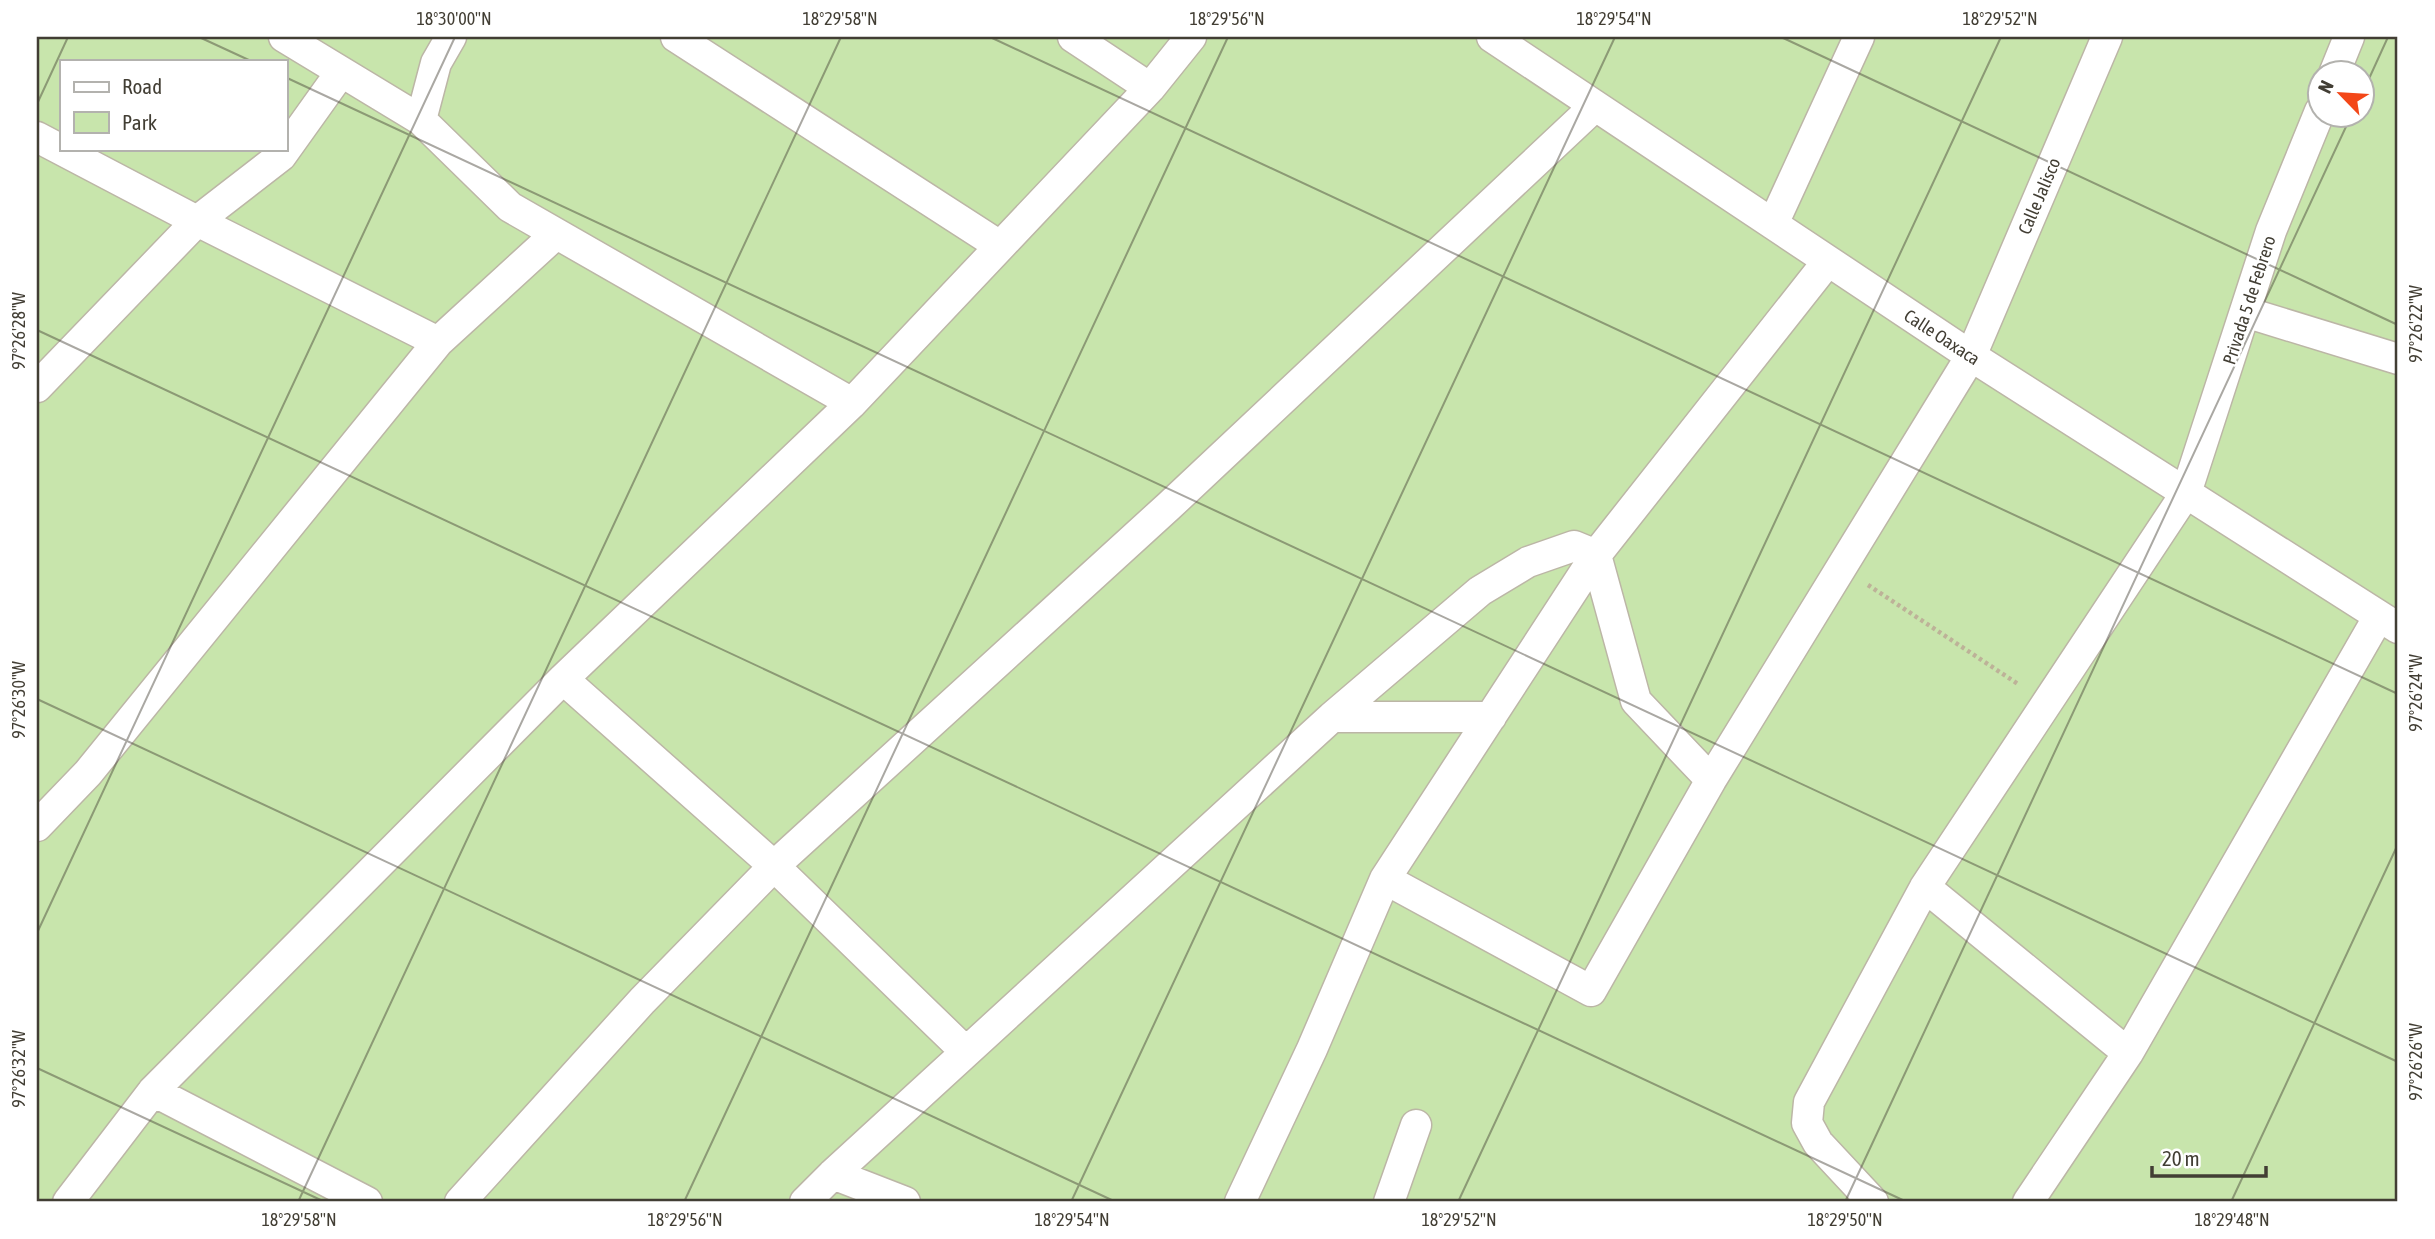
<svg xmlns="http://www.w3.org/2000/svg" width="2435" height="1239" font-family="'Asap Condensed',sans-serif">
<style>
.green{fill:#c8e5ac;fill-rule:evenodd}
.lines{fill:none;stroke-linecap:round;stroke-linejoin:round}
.minor-casing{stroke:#bcb6a6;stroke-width:33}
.path{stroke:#bdb298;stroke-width:4.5;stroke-dasharray:3.5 3.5;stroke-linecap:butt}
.minor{stroke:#fff;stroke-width:30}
.ticks{fill:none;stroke:#423e34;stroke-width:2;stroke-opacity:0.45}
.labels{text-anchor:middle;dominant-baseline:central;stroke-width:5;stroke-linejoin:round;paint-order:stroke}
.street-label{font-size:18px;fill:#423e34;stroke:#fff}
.neatline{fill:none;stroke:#423e34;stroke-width:2.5}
.ticks-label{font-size:18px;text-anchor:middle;fill:#423e34}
</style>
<rect width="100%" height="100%" fill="#f1eee3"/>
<path class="green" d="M37 37H2398V1202H37ZM61 61H285V149H61ZM2320 74H2362V116H2320Z"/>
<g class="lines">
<g class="minor-casing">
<path id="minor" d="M284 37 421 120 510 207 852 403
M676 37 1000 246
M1073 37 1150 88
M1492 37 1971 356 2398 628
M2334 74 2349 37
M421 120 436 63 451 37
M37 137 197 221 438 342
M1773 224 1859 37
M2245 312 2398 359
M37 387 197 221 281 156 341 72
M563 679 774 866 966 1052
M1332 717 1480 591 1528 562 1574 546 1596 555 1636 701 1711 780
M37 826 88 773 438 342 556 234
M1385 879 1591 991 1711 780 1971 356 2107 37
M1925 887 2128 1053
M153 1091 367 1202
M833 1174 905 1202
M68 1202 153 1091 563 679 852 403 1150 88 1191 37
M460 1202 642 1001 774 866 1169 506 1595 106
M805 1202 833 1174 1332 717H1491
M1240 1202 1312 1049 1385 879 1596 555 1828 261
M1389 1202 1416 1125
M1873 1202 1818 1143 1807 1123 1809 1102 1925 887 2186 493 2271 231 2320 111
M2028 1202 2128 1053 2379 616"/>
</g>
<path class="path" d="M1868 585 2018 684"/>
<use href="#minor" class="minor"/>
</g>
<path class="ticks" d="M199 37 251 61M990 37 2398 694M1781 37 2398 325M285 77 2398 1062M2362 94 2388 37M37 104 68 37M37 330 1907 1202M37 699 1116 1202M37 933 455 37M37 1068 325 1202M298 1202 841 37M684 1202 1228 37M1071 1202 1615 37M1458 1202 2001 37M1845 1202 2351 116M2231 1202 2398 844"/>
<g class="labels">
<g class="street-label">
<text transform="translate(2039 196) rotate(-67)">Calle Jalisco</text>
<text transform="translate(2249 300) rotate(-72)">Privada 5 de Febrero</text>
<text transform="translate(1942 337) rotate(33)">Calle Oaxaca</text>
</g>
</g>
<rect width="2435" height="1239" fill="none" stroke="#ffffff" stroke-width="77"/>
<rect x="60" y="60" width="228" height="91" fill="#ffffff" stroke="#b3b2ae" stroke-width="2"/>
<rect x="74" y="82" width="35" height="10" fill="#ffffff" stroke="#b3b2ae" stroke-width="2"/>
<text x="122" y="94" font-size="21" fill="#423e34">Road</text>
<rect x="74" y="112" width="35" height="21" fill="#c8e5ac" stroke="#b3b2ae" stroke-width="2"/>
<text x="122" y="130" font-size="21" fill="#423e34">Park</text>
<g transform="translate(2341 94) rotate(295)"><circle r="33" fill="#ffffff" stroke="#b3b2ae" stroke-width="2"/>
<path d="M0-5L12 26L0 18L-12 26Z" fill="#f34718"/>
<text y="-10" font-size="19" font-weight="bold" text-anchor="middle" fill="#423e34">N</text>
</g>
<path d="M2152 1166v10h114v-10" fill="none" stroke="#423e34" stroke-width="3.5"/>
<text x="2162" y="1166" font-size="21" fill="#423e34" stroke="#ffffff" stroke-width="5" paint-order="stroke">20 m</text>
<rect x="38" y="38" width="2358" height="1162" class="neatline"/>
<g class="ticks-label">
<text x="454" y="25">18°30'00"N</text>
<text x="840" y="25">18°29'58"N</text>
<text x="1227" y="25">18°29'56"N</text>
<text x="1614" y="25">18°29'54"N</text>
<text x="2000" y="25">18°29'52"N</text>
<text transform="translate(2416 324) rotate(-90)" y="6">97°26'22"W</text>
<text transform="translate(19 331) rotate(-90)" y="6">97°26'28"W</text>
<text transform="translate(2416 693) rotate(-90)" y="6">97°26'24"W</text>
<text transform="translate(19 700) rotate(-90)" y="6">97°26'30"W</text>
<text transform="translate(2416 1062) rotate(-90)" y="6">97°26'26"W</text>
<text transform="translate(19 1069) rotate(-90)" y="6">97°26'32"W</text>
<text x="299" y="1226">18°29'58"N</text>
<text x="685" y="1226">18°29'56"N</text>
<text x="1072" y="1226">18°29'54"N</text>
<text x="1459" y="1226">18°29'52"N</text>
<text x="1845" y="1226">18°29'50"N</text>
<text x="2232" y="1226">18°29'48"N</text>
</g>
</svg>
